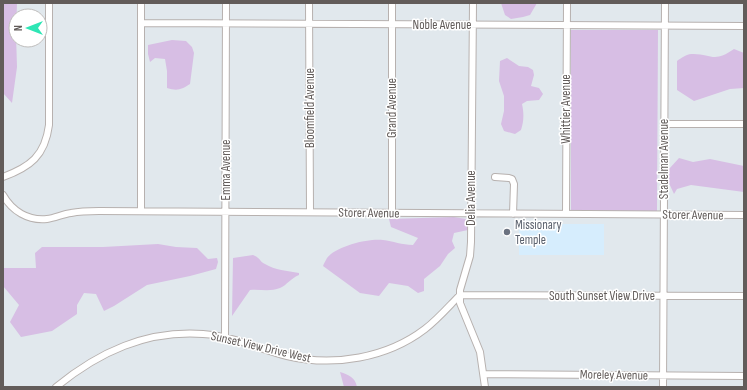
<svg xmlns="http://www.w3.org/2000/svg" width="747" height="390" font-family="'Sofia Sans Condensed',sans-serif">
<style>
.commercial{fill:#d6edfd}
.green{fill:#d7bee4}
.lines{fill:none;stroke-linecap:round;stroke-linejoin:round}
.minor-casing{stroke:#b7b1af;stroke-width:8}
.minor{stroke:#fff;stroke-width:6}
.worship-dot{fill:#6b7280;stroke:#fff;stroke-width:1.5}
.labels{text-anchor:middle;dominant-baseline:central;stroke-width:3;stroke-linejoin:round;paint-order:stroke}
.street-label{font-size:13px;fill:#625c5a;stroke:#fff}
.worship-label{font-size:13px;fill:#5b616d;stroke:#fff;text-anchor:start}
</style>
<rect width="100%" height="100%" fill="#e1e8ed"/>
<path class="commercial" d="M519 224H604V255H519Z"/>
<path class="green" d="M3 3H17L16 35 17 67 12 103 3 93Z
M501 3H537L530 15 523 17 511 19 505 15Z
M571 30H658L657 211H571Z
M172 40 186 41 192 47 194 53 190 84C181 90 177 91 167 88V71L165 59 155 58 150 62 148 54V45Z
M734 49 744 53V88L730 89 694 101 677 90V61C681 58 687 54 691 54 711 53 713 64 734 49Z
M507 58 519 66 528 67 533 70 534 75 531 86 539 88 543 94 539 100 527 101 522 104C524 113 524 121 521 130L515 134 504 131 501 124 504 111V96L499 81 500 61Z
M679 158 693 162 710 159 744 166V192L691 185 677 189 674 194 668 181 669 169Z
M454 217 466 219 468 230 454 233 452 241 455 248 448 254 440 266 424 279V291L418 293 408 286 389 283 379 296 360 293 323 266C324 263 326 260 327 258 336 246 369 238 383 240 393 241 402 245 413 245L418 238 391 227 389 219Z
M158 244 176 247 197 248 208 259 217 258 218 262 216 269 190 276 147 285 114 306 104 311 96 294 84 293 77 305V314L52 331 21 337 10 322 19 305 3 286V268H36L35 253 42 247H103Z
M253 255C261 258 259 261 265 264 275 270 287 271 299 273V275C291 278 287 285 280 288 270 292 260 289 250 290L232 316 233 258Z
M340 372C349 375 355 377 357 387H344Z"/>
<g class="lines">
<g class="minor-casing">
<path id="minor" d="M141 3V211
M309 3 310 212
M473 3 471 242 470 256 460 290V303L480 352 485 387
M141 23 744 26
M664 124H744
M3 177C30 167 45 156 49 125V3
M495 177 509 178 512 179 514 184 513 214
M3 195C12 211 28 221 47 219 55 218 63 214 71 213 81 211 90 211 99 211L744 215
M392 213V3
M566 214 567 3
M225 337 226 3
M484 374 744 376
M56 387C99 352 146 330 203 334 233 336 259 349 287 356 334 367 387 358 425 329 438 319 449 306 460 295L744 296
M663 387 665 3"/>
</g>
<use href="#minor" class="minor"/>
</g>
<circle class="worship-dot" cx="507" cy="232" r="4"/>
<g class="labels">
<g class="street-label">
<text x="442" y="25">Noble Avenue</text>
<text transform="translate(310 108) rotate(-90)">Bloomfield Avenue</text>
<text transform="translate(392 108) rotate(-90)">Grand Avenue</text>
<text transform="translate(566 109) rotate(-90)">Whittier Avenue</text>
<text transform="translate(664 159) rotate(-90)">Stadelman Avenue</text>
<text transform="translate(226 170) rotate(-90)">Emma Avenue</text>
<text transform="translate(471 198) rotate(-90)">Delia Avenue</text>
<text transform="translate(369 213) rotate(1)">Storer Avenue</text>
<text transform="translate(693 215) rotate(1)">Storer Avenue</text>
<text x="602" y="296">South Sunset View Drive</text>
<text transform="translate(261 347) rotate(13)">Sunset View Drive West</text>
<text transform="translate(614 375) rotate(1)">Moreley Avenue</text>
</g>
<g class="worship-label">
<text x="515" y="225">Missionary<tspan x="515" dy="15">Temple</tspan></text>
</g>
</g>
<rect width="747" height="390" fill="none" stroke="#625c5a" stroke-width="8"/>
<g transform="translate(28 28) rotate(270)"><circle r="19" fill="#ffffff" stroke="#c0bebd"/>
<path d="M0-3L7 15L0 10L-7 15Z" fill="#2ee6b5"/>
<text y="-6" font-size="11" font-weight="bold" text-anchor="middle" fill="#625c5a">N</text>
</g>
</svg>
